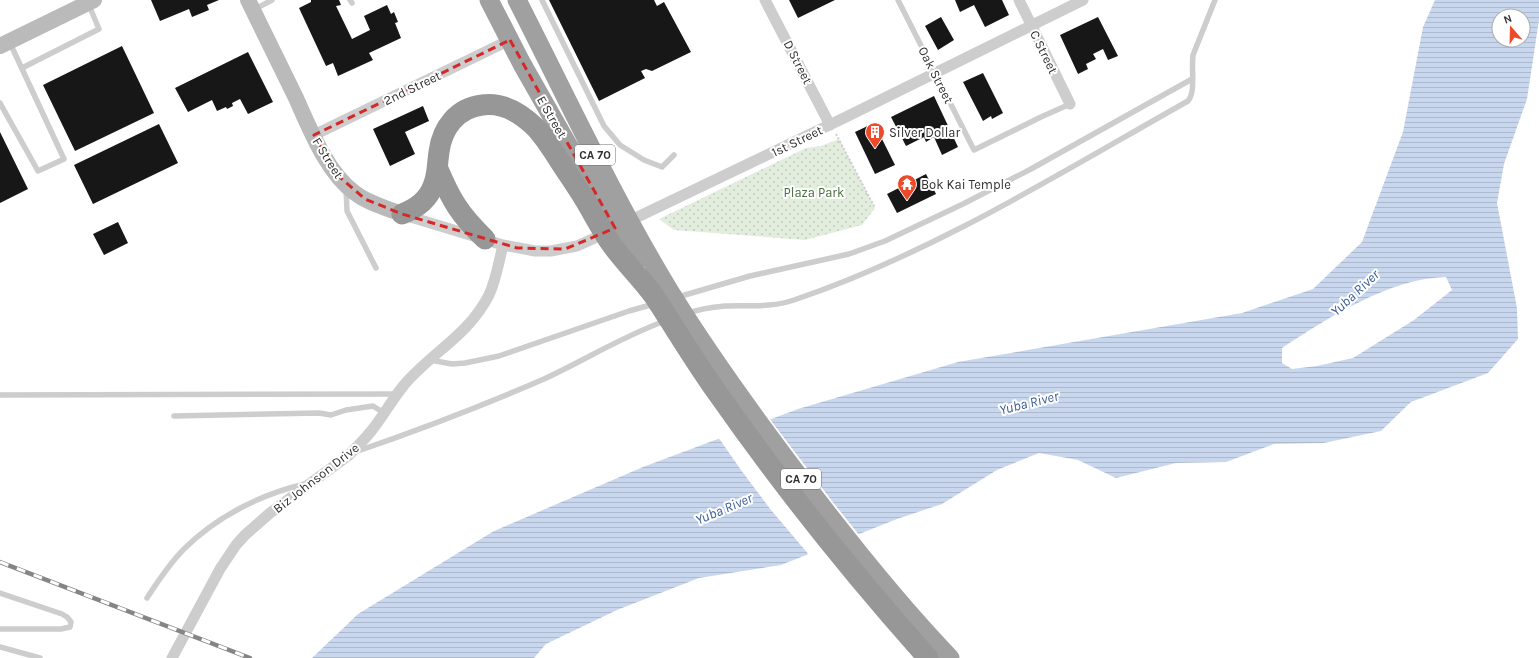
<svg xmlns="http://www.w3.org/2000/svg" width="1539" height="658" font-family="Karla,sans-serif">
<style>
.grass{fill:url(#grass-dots)}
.water{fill:url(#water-rules);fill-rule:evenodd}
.pier{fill:#fff}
.building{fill:#171717}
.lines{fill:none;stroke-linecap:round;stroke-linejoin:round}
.path{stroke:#cdcdcd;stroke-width:2;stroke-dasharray:2 2;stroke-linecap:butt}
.service{stroke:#cdcdcd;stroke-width:5.5}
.minor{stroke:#cdcdcd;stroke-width:11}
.secondary{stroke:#bababa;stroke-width:16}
.trunk{stroke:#a0a0a0;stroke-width:19}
.motorway{stroke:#979797;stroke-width:21}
.rail-casing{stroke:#858585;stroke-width:4.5}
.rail{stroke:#fff;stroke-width:3;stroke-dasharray:9;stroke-linecap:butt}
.marked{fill:none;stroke:#d62828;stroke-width:3;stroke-dasharray:8 5;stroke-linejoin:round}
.labels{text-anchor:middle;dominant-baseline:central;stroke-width:4;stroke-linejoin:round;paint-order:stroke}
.shield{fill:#fff;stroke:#6e6e6e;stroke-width:1}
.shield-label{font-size:12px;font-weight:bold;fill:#303030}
.street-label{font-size:13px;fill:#303030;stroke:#fff}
.poi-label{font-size:13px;fill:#303030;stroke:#fff;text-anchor:start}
.park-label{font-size:13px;fill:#476e3b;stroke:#fff}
.water-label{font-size:14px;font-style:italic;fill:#3a5d96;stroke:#fff}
</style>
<defs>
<pattern id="grass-dots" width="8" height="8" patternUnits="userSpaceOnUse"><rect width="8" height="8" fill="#e2eddd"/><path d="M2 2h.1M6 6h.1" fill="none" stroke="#c2ccbe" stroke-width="1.8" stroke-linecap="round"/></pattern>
<pattern id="water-rules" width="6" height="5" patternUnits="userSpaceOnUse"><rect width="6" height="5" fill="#c9d7ee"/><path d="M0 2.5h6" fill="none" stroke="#adb9cc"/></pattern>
</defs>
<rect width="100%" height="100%" fill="#fff"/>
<path class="grass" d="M839 139 875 208 862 225 805 240 674 230 659 219 806 148 821 146Z"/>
<path class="water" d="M1435 0H1539V20L1527 99 1504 164 1497 203 1517 308 1518 339 1488 373 1411 402 1381 431 1324 443 1274 444 1226 462 1176 463 1116 478 1078 460 1039 453 997 470 942 504 897 519 781 565 699 578 617 610 546 644 534 658H312L358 614 494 531 643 467 798 409 958 362 1242 313 1313 289 1362 242 1403 132 1423 27ZM1499 16H1523V40H1499ZM1446 277 1452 290 1414 320 1353 358 1317 366 1292 369 1282 363V348C1327 318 1391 278 1446 277Z"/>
<path class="pier" d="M769 418 832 501 860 536 810 556 771 510 741 470 718 437Z"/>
<path class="building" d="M151 0H219L207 5 209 10 192 17 189 9 160 21Z
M311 0H339L341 5 336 6 352 39 370 30 364 16 387 5 391 14 394 12 398 22 395 23 401 38 369 53 373 60 338 76 333 63 326 66 299 8 311 2Z
M549 0H654L657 6 664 2 691 52 652 71 646 69 641 71 645 78 599 101Z
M789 0H835L798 18Z
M955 0H1002L1009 15 985 27 974 5 960 12Z
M941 17 954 40 938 50 925 26Z
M1098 17 1118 56 1108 60 1103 49 1093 54 1096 59 1086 64 1088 69 1078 74 1060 35Z
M122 46 154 113 75 151 43 85Z
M248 52 273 102 248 114 240 99 232 103 233 106 227 109 226 107 217 111 212 100 188 112 175 88Z
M983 73 1003 113 992 119 991 116 983 121 963 82Z
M934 96 958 147 942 155 934 137 926 142 924 137 906 146 891 117Z
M423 106 429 121 405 132 415 154 390 166 373 129Z
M874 123 895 165 875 174 855 132Z
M159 124 178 163 93 204 74 165Z
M0 132 28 189 0 203Z
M926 174 936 194 897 213 887 194Z
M118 222 128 243 104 255 93 234Z"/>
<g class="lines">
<path class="path" d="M836 134 875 208"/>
<path class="service" d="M350 0 352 3
M542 0 604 126 620 145 644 160 662 167 674 155
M898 0 974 150 1041 117 1070 104
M255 9 272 0
M22 68 99 29 88 3
M0 103 38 171 64 159 10 43
M346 189 347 211 376 268
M678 297 750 276 849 254 885 241 963 204 1031 169 1192 79
M686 314C699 309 712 307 725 306 748 305 771 308 794 300 933 253 1060 173 1188 101 1196 92 1191 69 1193 55L1215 0
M430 360 452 364 465 363 499 356 629 311 654 304
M0 395 397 394
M174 416 319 413 331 415 346 410 373 406 384 413
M355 452C419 430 482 406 544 379 585 360 623 336 665 321
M0 593 62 614 67 617 71 622 70 627 61 629H0
M147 598C158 581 170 563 184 549 216 517 261 494 305 484
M0 647 40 658"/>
<path class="minor" d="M765 0 830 125
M1019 0 1070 104
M314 135 510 40
M404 215 503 245 535 251H551L577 246 608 232
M625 223 846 117 1083 0
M172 658 220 569 236 545 245 535 270 513 349 455C357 447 365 439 372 430 383 416 392 400 404 385 432 352 468 336 489 295 496 280 499 261 503 245"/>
<path class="secondary" d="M248 0C264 33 280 66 296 98 310 129 327 173 355 193 368 203 386 208 402 214
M0 46 94 0"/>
<path class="trunk" d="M489 0 522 64 635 263
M517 0C567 98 613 198 670 292 712 360 759 424 807 487 852 546 899 605 950 658"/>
<path class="motorway" d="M438 169C451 200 460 215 485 239
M402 214C415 209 428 200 433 186 438 175 437 164 439 152 442 128 457 108 482 105 503 102 522 114 536 128 545 138 552 149 559 160 568 174 577 187 585 200 594 215 602 231 612 245 625 263 641 278 654 296 675 328 694 360 716 391 781 484 852 573 928 658"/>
<g class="rail-casing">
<path id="rail" d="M0 562 250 658"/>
</g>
<use href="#rail" class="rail"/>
</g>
<path class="marked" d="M510 40 615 228 565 249 517 248 402 214 365 199 336 174 314 135Z"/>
<defs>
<g id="building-pin" transform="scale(1)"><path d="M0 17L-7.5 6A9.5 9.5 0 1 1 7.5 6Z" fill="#ed4a2c" stroke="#fff"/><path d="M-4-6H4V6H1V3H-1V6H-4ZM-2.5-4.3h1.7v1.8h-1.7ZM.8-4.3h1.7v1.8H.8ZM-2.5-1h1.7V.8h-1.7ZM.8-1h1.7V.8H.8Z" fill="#fff"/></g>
<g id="temple-pin" transform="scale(1)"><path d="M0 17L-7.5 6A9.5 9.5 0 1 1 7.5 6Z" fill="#ed4a2c" stroke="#fff"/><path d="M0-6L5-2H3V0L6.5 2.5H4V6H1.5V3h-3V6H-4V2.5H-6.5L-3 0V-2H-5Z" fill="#fff"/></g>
</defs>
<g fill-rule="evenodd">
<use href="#building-pin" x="875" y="132"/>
<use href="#temple-pin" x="907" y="184"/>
</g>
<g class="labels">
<g class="shield">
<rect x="575" y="145" width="40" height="20" rx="3"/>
<rect x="781" y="469" width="40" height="20" rx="3"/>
</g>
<g class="shield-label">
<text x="595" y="155">CA 70</text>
<text x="801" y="479">CA 70</text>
</g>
<g class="street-label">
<text transform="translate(1044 52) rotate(64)">C Street</text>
<text transform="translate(798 62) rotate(63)">D Street</text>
<text transform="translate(936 75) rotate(63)">Oak Street</text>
<text transform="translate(412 88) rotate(-26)">2nd Street</text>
<text transform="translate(552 117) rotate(60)">E Street</text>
<text transform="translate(797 141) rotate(-26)">1st Street</text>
<text transform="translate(328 158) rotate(58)">F Street</text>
<text transform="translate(316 478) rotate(-38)">Biz Johnson Drive</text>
</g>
<g class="poi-label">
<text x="889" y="132">Silver Dollar</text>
<text x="921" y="184">Bok Kai Temple</text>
</g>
<g class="park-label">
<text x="814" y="192">Plaza Park</text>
</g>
<g class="water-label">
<text transform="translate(1355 293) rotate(-43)">Yuba River</text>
<text transform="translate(1029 403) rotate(-14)">Yuba River</text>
<text transform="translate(724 509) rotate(-23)">Yuba River</text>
</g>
</g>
<g transform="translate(1511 28) rotate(340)"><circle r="19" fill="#ffffff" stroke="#acacac"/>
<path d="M0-3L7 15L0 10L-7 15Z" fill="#ed4a2c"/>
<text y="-6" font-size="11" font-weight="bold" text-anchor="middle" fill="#303030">N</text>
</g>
</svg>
